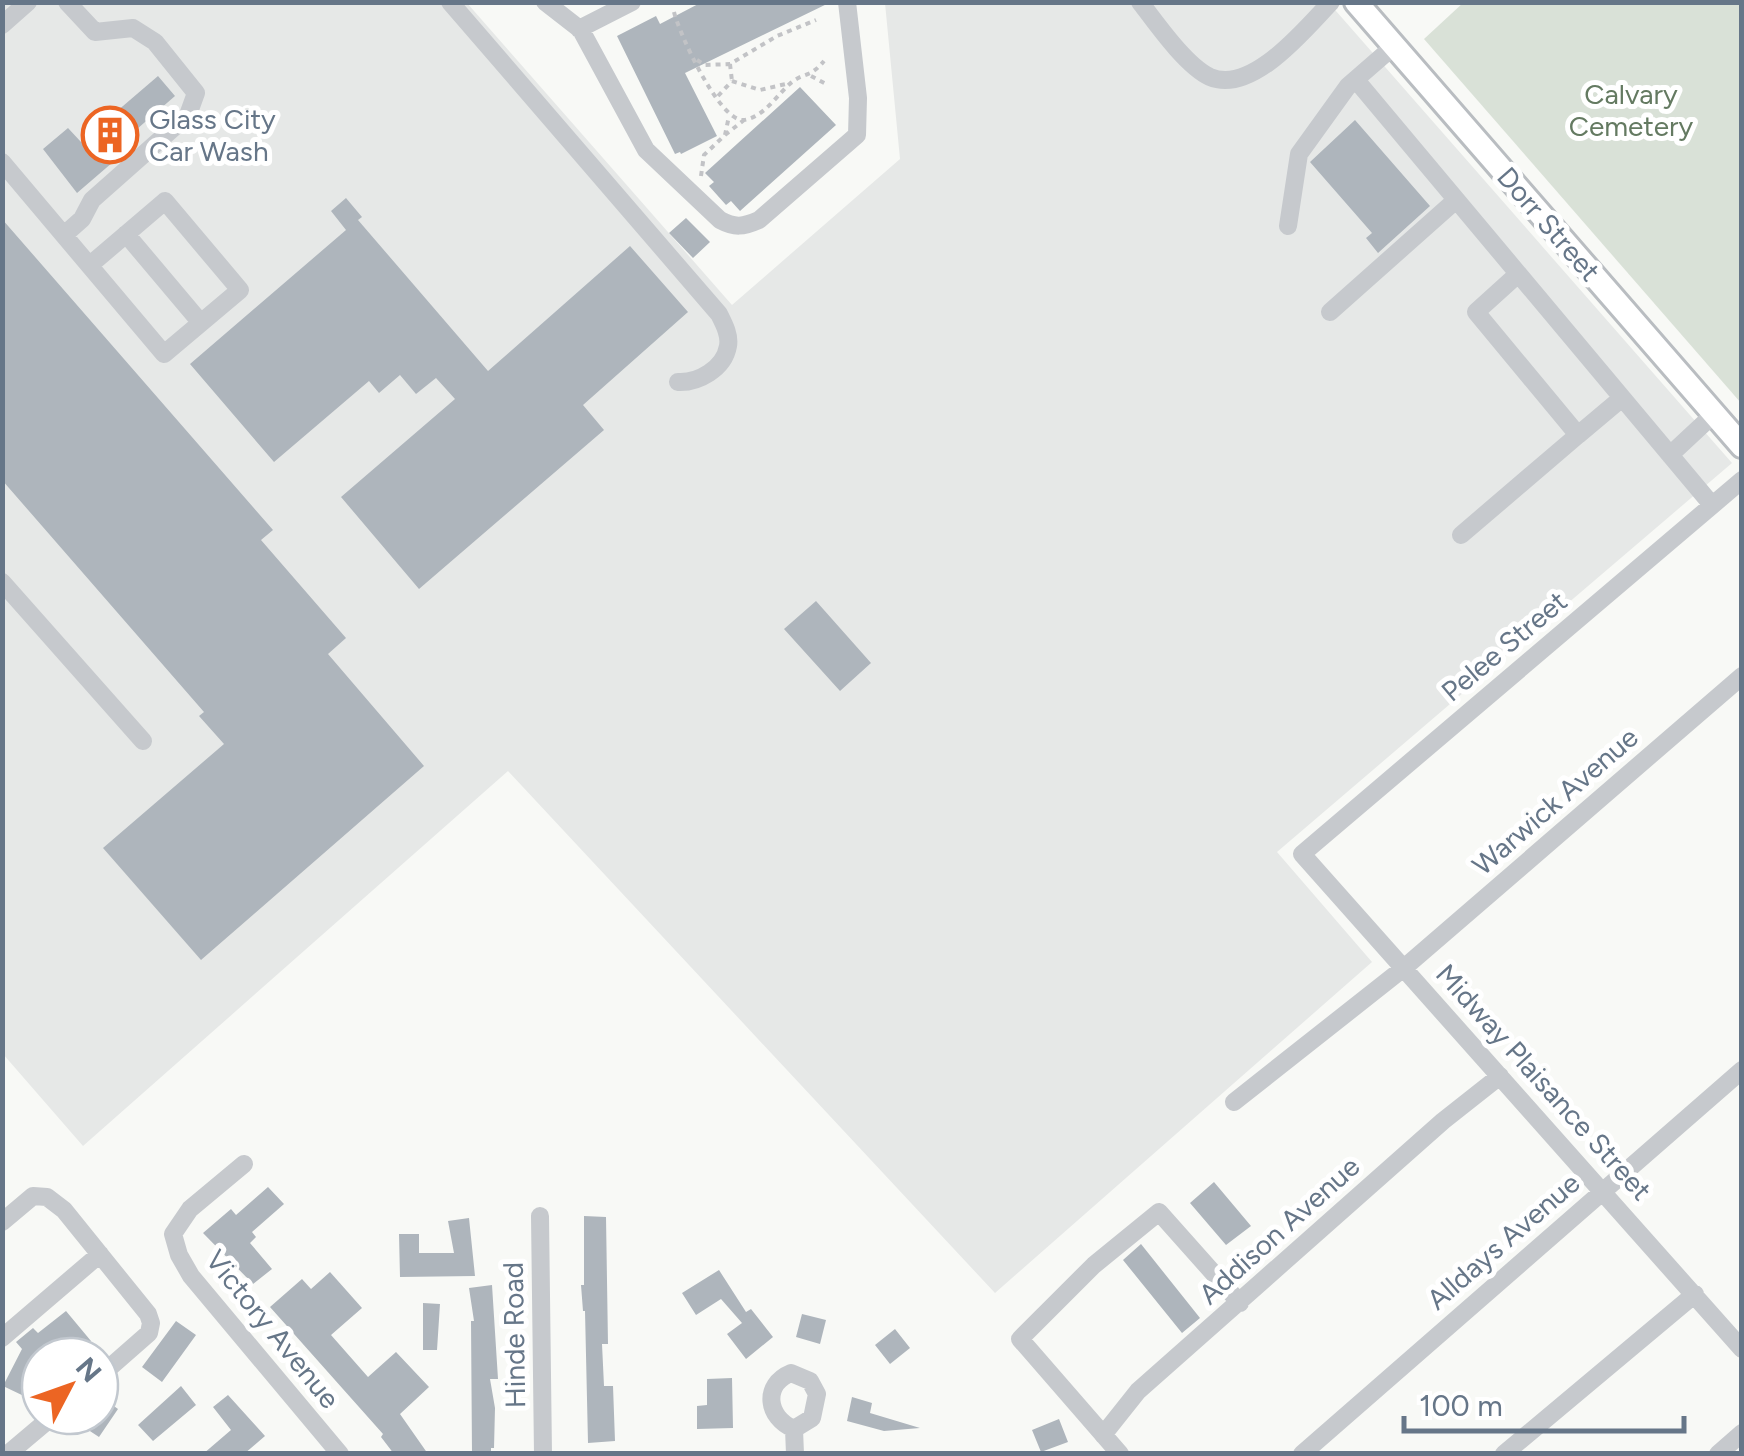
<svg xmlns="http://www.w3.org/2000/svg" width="1744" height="1456" font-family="Figtree,sans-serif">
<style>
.built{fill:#e6e8e7}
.green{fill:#d9e1d7}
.building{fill:#aeb5bc}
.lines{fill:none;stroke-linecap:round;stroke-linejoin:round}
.major-casing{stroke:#b9bdc1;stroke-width:28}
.path{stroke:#c2c3c6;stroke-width:4;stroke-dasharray:5 5;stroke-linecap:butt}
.minor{stroke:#c6c9cd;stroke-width:18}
.major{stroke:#fff;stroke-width:22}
.labels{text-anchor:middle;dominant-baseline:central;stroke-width:10;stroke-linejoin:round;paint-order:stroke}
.park-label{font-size:28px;fill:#647a61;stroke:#fff}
.poi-label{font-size:28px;fill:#667688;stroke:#fff;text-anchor:start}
.street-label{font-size:28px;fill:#667688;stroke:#fff}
</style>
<rect width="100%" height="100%" fill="#f8f9f6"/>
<path class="built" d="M2 3H467L732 305 900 159 885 3H1329L1732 463 1277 852 1372 962 995 1293 508 771 83 1146 3 1054Z"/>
<path class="green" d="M1464 2 1741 3V403L1424 39Z"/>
<path class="building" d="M702 2H831L685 73 717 136 681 154 680 152 675 154 617 36 656 16 660 24Z
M158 76 175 96 114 149 120 156 77 193 43 149 68 128 81 142Z
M800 87 836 125 740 211 731 201 726 205 709 186 714 182 705 173Z
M1355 120 1430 206 1378 253 1366 238 1372 233 1310 162Z
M346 198 362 217 358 220 488 371 630 246 688 312 583 405 604 430 419 589 341 497 455 399 436 378 416 394 400 375 379 393 369 381 274 462 190 364 346 230 331 211Z
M686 218 710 242 693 258 669 233Z
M2 219 273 530 261 540 346 638 328 654 424 766 201 960 103 848 224 744 199 716 204 712 2 480Z
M816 601 871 663 840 691 784 629Z
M1214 1182 1251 1226 1226 1245 1190 1203Z
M268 1187 284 1204 252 1232 256 1237 250 1243 272 1269 253 1284 203 1233 231 1209 236 1215Z
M584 1216 606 1217 608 1344H602L604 1386H613L615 1441 588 1443 585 1311H583L581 1285H584Z
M469 1218 475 1276 400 1277 399 1234H419V1253H454L448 1221Z
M1141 1244 1200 1318 1182 1333 1123 1260Z
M719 1270 746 1312 751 1309 773 1337 746 1359 727 1334 742 1323 721 1299 696 1315 682 1293Z
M330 1272 362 1308 331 1335 368 1377 396 1352 429 1387 400 1414 428 1454H394L381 1437 383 1434 270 1307 302 1279 311 1289Z
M492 1285 498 1379H490L495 1408 494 1448H491V1454H472L471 1321H474L469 1288Z
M423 1303 440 1304 437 1350H423Z
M66 1311 91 1341 73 1356H40V1380L35 1378 26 1397 3 1386 22 1349 16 1342 33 1328 38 1333Z
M802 1314 826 1320 820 1344 796 1337Z
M176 1321 196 1335 162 1382 142 1367Z
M895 1329 910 1348 890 1364 875 1345Z
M732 1378 733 1428 697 1429V1406L707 1405V1379Z
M181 1386 196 1405 153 1441 138 1425Z
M228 1395 265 1436 244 1454H203L231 1430 213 1407Z
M100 1396 118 1409 99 1437 67 1416H100Z
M852 1397 872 1403 870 1413 920 1428 884 1431 847 1421Z
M1059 1419 1068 1442 1041 1452 1032 1430Z"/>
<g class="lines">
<g class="major-casing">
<path id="major" d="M1356 2 1742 446"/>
</g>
<path class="path" d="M674 12C679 33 720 123 744 120 765 117 778 93 792 82 805 72 810 78 824 61
M697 60 705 65 730 64 777 36 816 20
M730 64 732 81
M811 76 826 84
M732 81 760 90 790 83
M718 96 732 81
M725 135 744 120
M701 176 704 155 725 135 729 116"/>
<path class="minor" d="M450 2 719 314C724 324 730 335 728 346 724 369 698 383 678 382
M545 2 581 30 646 150 720 220C735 228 743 227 759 220L857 135 858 98 847 2
M1140 2C1156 23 1186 66 1210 77 1252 95 1305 29 1331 2
M2 25 28 2
M579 29 632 2
M1356 80 1712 505
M2 162 164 354 240 290 165 201 90 265
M1288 226 1299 154 1348 86 1394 46
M126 234 201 323
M64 235 82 219 92 200 188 115 196 93 155 42 133 28 95 32 67 2
M1518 274 1476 312 1578 435 1622 398
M1330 312 1456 200
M1670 455 1714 414
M1742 480 1302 854 1742 1349
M1461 535 1578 435
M2 582 143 741
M1234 1102 1405 967 1742 676
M244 1164 190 1209 173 1234 179 1255 191 1276 340 1454
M540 1216 543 1454
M2 1222 33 1196 47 1197 64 1210 148 1314 151 1323 149 1333 100 1376
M2 1338 100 1254
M791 1373 810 1381 817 1394 812 1418 794 1429C767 1418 762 1385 791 1373Z
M794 1429 795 1454
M1103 1435 1138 1391 1443 1121 1500 1076
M8 1454 53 1416
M1120 1454 1020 1339 1094 1265 1159 1212 1240 1303
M1302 1454 1742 1070
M1504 1454 1695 1294
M1718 1454 1742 1433"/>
<use href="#major" class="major"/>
</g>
<defs>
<g id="building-ring" transform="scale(2.875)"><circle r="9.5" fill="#fff" stroke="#ec6523" stroke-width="1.5"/><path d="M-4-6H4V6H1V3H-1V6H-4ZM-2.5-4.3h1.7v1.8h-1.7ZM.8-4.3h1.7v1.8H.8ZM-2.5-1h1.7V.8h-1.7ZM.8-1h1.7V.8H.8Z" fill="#ec6523"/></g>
</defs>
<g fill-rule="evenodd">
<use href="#building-ring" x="110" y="135"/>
</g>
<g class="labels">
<g class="park-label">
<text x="1631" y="94">Calvary<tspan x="1631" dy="32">Cemetery</tspan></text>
</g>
<g class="poi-label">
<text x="149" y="119">Glass City<tspan x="149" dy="32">Car Wash</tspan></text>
</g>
<g class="street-label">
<text transform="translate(1549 224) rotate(49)">Dorr Street</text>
<text transform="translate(1504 646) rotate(-40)">Pelee Street</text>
<text transform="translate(1555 801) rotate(-41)">Warwick Avenue</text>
<text transform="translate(1544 1082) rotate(48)">Midway Plaisance Street</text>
<text transform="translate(1279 1230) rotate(-42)">Addison Avenue</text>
<text transform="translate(1503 1241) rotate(-41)">Alldays Avenue</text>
<text transform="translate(273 1329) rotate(51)">Victory Avenue</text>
<text transform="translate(514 1335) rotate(-91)">Hinde Road</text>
</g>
</g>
<rect width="1744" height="1456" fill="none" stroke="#667688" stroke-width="10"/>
<g transform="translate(70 1386) rotate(49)"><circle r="48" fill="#ffffff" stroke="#c2c8cf" stroke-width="2.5"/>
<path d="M0-8L18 38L0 25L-18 38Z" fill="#ec6523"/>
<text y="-15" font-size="28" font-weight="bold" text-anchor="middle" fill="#667688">N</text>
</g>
<path d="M1404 1416v15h280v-15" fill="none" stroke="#667688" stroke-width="5"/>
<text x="1419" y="1416" font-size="30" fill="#667688" stroke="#ffffff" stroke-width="8" paint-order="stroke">100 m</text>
</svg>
